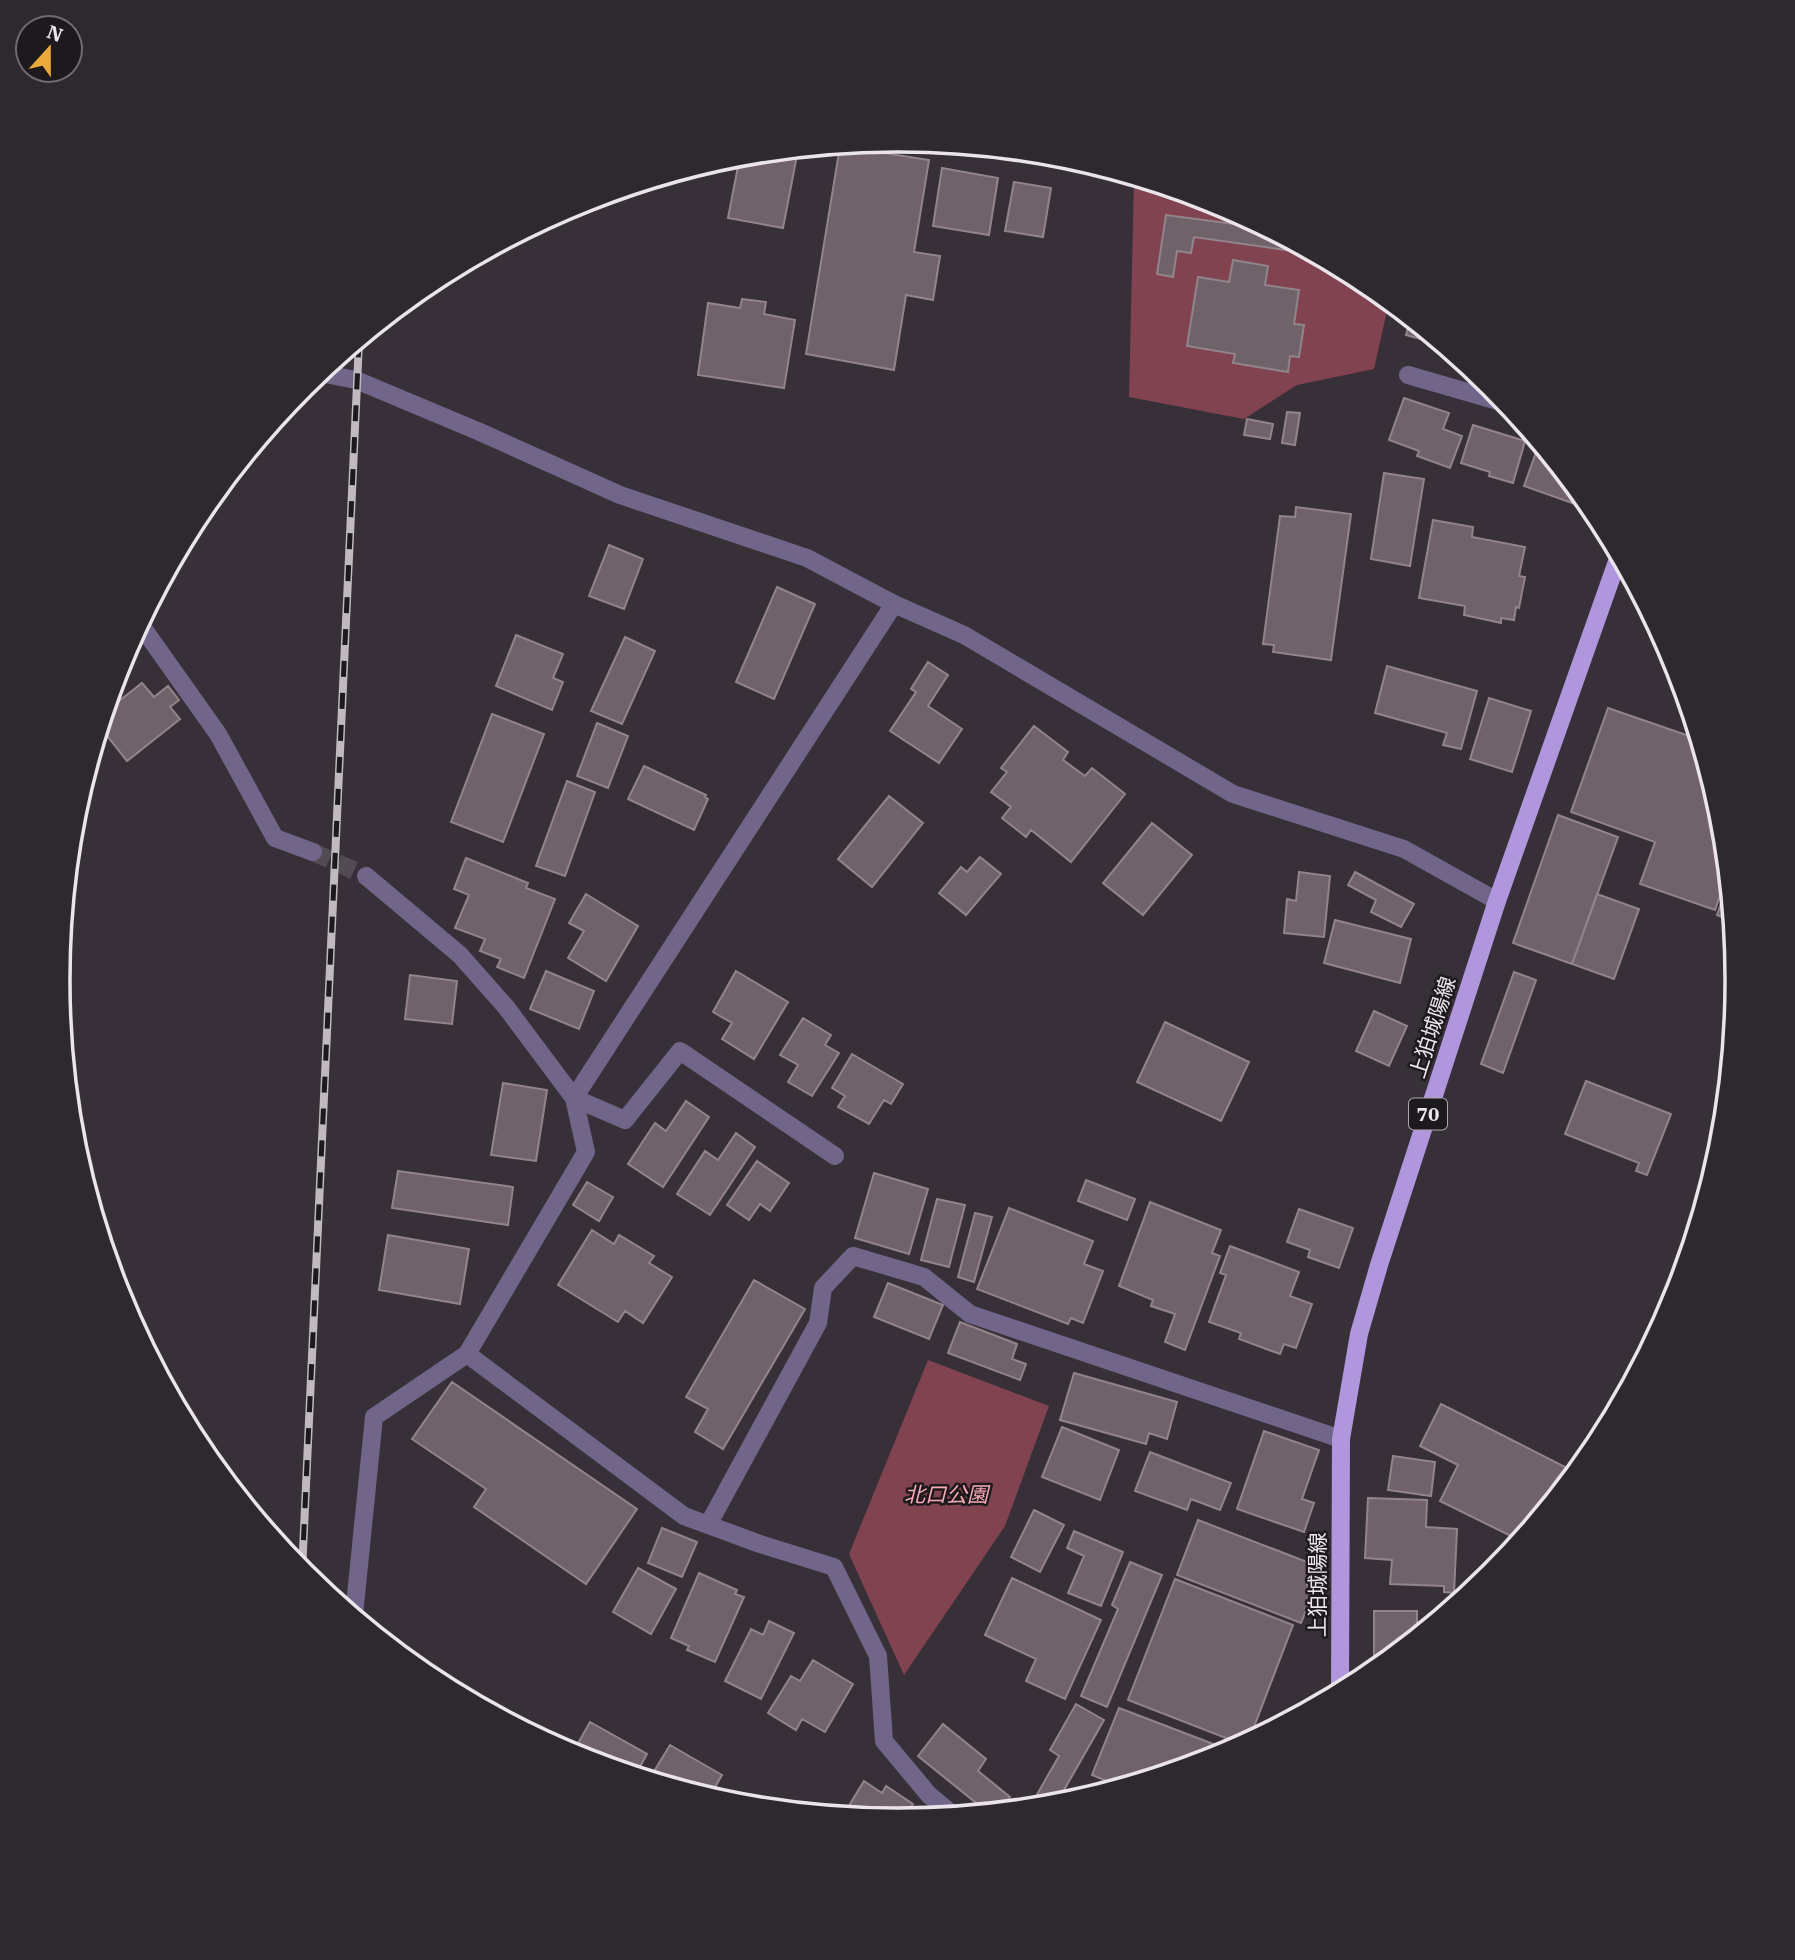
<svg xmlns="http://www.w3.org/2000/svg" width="1795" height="1960" font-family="'IBM Plex Serif','Noto Sans JP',serif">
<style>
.green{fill:#80434f}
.building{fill:#706269;stroke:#92848b;stroke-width:2}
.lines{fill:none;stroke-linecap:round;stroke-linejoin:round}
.minor-tunnel{stroke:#534b54;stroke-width:18;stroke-dasharray:18 9;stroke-linecap:butt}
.minor{stroke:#716689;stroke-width:18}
.major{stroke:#af96dd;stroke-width:18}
.rail-casing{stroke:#c0b9c0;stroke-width:8}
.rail{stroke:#1d191d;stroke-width:5;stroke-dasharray:16;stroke-linecap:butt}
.labels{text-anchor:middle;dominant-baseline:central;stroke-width:5;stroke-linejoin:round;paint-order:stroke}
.shield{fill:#1d191d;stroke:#ada8ad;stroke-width:2}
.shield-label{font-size:19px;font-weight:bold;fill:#ebe5eb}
.street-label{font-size:21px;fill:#ebe5eb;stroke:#1d191d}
.park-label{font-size:21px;font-style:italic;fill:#f7aab6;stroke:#1d191d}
.rim{fill:none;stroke:#ebe5eb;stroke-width:3.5}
</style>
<rect width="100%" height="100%" fill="#383039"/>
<path class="green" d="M1134 178 1219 204 1364 282 1389 302 1374 369 1297 385 1244 419 1129 397Z
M928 1360 1049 1406 1005 1526 904 1675 849 1554Z"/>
<path class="building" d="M840 146 929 160 914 252 940 256 933 300 906 295 894 370 806 354Z
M798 150 783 228 728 218 740 156Z
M942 168 998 178 989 235 933 226Z
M1014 182 1051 188 1043 237 1005 231Z
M1166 215 1264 228 1287 241 1286 250 1194 237 1191 253 1177 251 1173 277 1157 274Z
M1233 260 1268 266 1265 285 1299 290 1294 324 1304 325 1299 357 1290 356 1288 372 1233 363 1235 354 1187 346 1198 277 1229 282Z
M742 299 766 302 764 314 795 320 784 388 698 375 708 303 740 308Z
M1410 320 1439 344 1406 335Z
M1404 398 1449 413 1443 429 1462 436 1450 468 1417 456 1419 451 1389 440Z
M1287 412 1300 413 1295 445 1282 443Z
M1247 419 1273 424 1270 439 1244 435Z
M1473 425 1525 441 1513 483 1489 476 1490 472 1461 463Z
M1539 444 1587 503 1586 508 1524 486Z
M1384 473 1424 479 1410 566 1371 559Z
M1296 507 1351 514 1331 660 1273 652 1274 645 1263 644 1280 516 1295 517Z
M1433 520 1473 527 1472 537 1525 547 1519 576 1525 577 1519 608 1516 607 1514 620 1501 618V623L1464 615 1465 606 1419 598Z
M609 545 643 559 624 609 589 596Z
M777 587 815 604 774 699 736 682Z
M516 635 563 654 553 678 563 682 552 710 496 686Z
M625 637 655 651 622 724 591 711Z
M928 662 948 675 928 706 962 729 939 763 890 731 916 692 911 689Z
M1387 666 1477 691 1461 749 1443 745 1447 733 1375 713Z
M142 683 154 697 168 686 179 700 170 707 180 719 127 761 101 728 105 712Z
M1489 698 1531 711 1512 772 1470 759Z
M1608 708 1698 739 1721 817 1727 875 1715 910 1640 884 1655 842 1571 812Z
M492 714 544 734 503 842 451 822Z
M597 723 628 736 608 788 577 776Z
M1034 726 1068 752 1063 760 1085 776 1092 768 1125 794 1071 862 1031 830 1026 837 1002 818 1011 807 991 792 1007 772 1001 768Z
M644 766 706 795 705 797 708 799 694 830 628 799Z
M567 781 595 792 565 876 536 866Z
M889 796 923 823 872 887 838 859Z
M1558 815 1618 837 1572 964 1513 943Z
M1152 823 1192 855 1143 915 1103 883Z
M980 857 1001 874 966 915 939 893 961 867 967 872Z
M466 858 528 883 526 888 555 899 524 978 497 967 501 959 480 951 485 939 455 928 469 895 454 889Z
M1299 872 1330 876 1324 937 1284 933 1287 899 1296 901Z
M1355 872 1414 904 1401 927 1371 912 1376 900 1348 885Z
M1728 884 1731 921 1717 915Z
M586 894 638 926 606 981 568 958 584 931 569 923Z
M1597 894 1639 909 1614 979 1572 964Z
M1335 920 1411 939 1400 983 1324 963Z
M546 971 594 991 579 1029 530 1009Z
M736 971 788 1002 754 1059 722 1039 732 1023 713 1012Z
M1514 972 1536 980 1503 1073 1481 1064Z
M410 975 457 981 452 1024 405 1019Z
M1374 1011 1407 1026 1389 1066 1356 1051Z
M803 1018 831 1035 825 1045 839 1053 812 1096 788 1082 798 1065 780 1055Z
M1165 1022 1249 1062 1221 1121 1137 1082Z
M852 1054 903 1084 891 1104 884 1100 869 1124 838 1107 845 1096 832 1088Z
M1586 1081 1671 1114 1647 1175 1636 1171 1639 1163 1565 1134Z
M503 1083 547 1090 536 1161 491 1155Z
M686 1101 709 1117 663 1187 628 1164 655 1123 666 1131Z
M736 1133 755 1147 710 1215 677 1194 705 1151 718 1160Z
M757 1161 789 1183 770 1211 760 1204 749 1220 727 1205Z
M398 1171 513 1187 508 1225 392 1208Z
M874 1173 928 1189 909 1254 855 1238Z
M1086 1180 1135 1199 1127 1220 1078 1201Z
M587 1182 613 1197 599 1221 573 1205Z
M937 1199 965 1205 949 1267 921 1260Z
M1150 1202 1221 1230 1212 1253 1220 1256 1185 1350 1165 1342 1175 1314 1151 1306 1153 1300 1119 1286Z
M1009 1208 1093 1241 1084 1264 1103 1271 1083 1323 1071 1318 1068 1324 977 1289Z
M1299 1209 1353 1228 1339 1268 1308 1257 1310 1250 1287 1242Z
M975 1213 992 1217 974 1282 958 1277Z
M592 1230 614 1244 619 1235 654 1256 649 1263 672 1277 643 1323 625 1311 618 1322 558 1285Z
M388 1235 469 1249 460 1304 379 1290Z
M1230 1246 1299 1272 1290 1296 1312 1304 1296 1348 1284 1344 1280 1354 1239 1339 1241 1333 1209 1322 1226 1275 1220 1273Z
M1687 1247 1690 1248 1673 1302 1629 1384Z
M754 1280 805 1309 723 1449 695 1432 708 1409 686 1397Z
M888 1283 943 1305 929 1339 874 1317Z
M960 1322 1017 1344 1012 1359 1026 1364 1020 1380 948 1353Z
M1074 1373 1177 1402 1167 1439 1149 1433 1146 1444 1060 1420Z
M452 1382 637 1509 586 1584 474 1507 486 1489 412 1439Z
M1441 1404 1575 1472 1519 1540 1440 1501 1458 1465 1420 1446Z
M1062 1427 1119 1450 1100 1500 1042 1477Z
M1264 1431 1319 1450 1302 1499 1314 1503 1304 1532 1237 1509Z
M1150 1452 1231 1483 1220 1510 1191 1499 1187 1510 1135 1491Z
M1393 1456 1435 1462 1431 1496 1388 1490Z
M1368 1498 1427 1500 1426 1527 1457 1529 1454 1593 1444 1592V1586L1390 1584 1392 1560 1365 1558Z
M1034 1510 1064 1525 1040 1572 1011 1557Z
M1198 1520 1315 1565 1307 1585 1315 1588 1301 1623 1177 1575Z
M662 1528 697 1542 682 1577 648 1563Z
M1074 1531 1123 1552 1101 1606 1068 1593 1084 1556 1067 1548Z
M1130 1562 1162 1575 1107 1707 1081 1696 1118 1609 1112 1605Z
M638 1568 676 1589 651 1634 613 1612Z
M699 1573 737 1590 735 1594 744 1597 715 1662 687 1650 689 1646 671 1638Z
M1012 1578 1101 1620 1065 1699 1026 1681 1036 1659 985 1635Z
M1175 1579 1293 1625 1249 1740 1241 1744 1128 1700Z
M1374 1611H1417V1635L1374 1670Z
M769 1621 794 1633 761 1699 725 1681 751 1629 763 1635Z
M813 1660 853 1684 825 1732 802 1719 796 1730 768 1713 791 1676 800 1681Z
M1076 1704 1104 1720 1056 1804 1033 1806 1031 1805 1059 1756 1050 1750Z
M1119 1708 1229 1750 1218 1756 1119 1786 1092 1775Z
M590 1722 647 1754 636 1774 572 1754Z
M943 1724 986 1759 978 1771 1010 1797 1000 1810 986 1811 918 1756Z
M670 1745 722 1775 710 1796 650 1778Z
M864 1781 882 1793 886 1786 913 1804 904 1819 844 1814Z"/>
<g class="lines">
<path class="minor-tunnel" d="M313 852 366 876"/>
<path class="minor" d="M320 373 356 380 480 432 620 495 807 558 894 604 964 635 1233 794 1404 849 1497 901
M1408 375 1505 403
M140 624 218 734 275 838 313 852
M366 876 460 955 506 1007 574 1098 586 1152 467 1354 684 1516 760 1544 834 1567 878 1656 884 1741 929 1795 952 1814
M835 1156 680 1051 625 1120 574 1098 894 604
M708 1525 818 1323 823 1288 853 1256 924 1277 970 1314 1341 1439
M354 1615 374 1417 467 1354"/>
<path class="major" d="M1340 1691 1341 1439 1359 1334 1379 1265 1497 901 1619 556"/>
<g class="rail-casing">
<path id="rail" d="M302 1572 359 341"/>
</g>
<use href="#rail" class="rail"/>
</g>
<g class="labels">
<rect class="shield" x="1409" y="1098.5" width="38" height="31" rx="5"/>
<g class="shield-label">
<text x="1428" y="1114">70</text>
</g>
<g class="street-label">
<text transform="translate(1432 1027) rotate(-72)">上狛城陽線</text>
<text transform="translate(1317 1585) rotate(-90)">上狛城陽線</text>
</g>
<g class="park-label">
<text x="946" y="1494">北口公園</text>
</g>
</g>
<path d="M0 0H1795V1960H0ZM897 152H898A827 827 0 0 1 1725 979V981A827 827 0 0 1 898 1808H897A827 827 0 0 1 70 981V979A827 827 0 0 1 897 152Z" fill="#2d292d" fill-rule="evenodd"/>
<path class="rim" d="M897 152H898A827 827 0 0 1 1725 979V981A827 827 0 0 1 898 1808H897A827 827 0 0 1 70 981V979A827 827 0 0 1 897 152Z"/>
<g transform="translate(49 49) rotate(21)"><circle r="33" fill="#1d191d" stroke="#6f6b6f" stroke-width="2"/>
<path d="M0-5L12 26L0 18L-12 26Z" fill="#eaaa39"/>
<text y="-10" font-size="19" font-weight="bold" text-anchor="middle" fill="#ebe5eb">N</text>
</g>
</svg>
